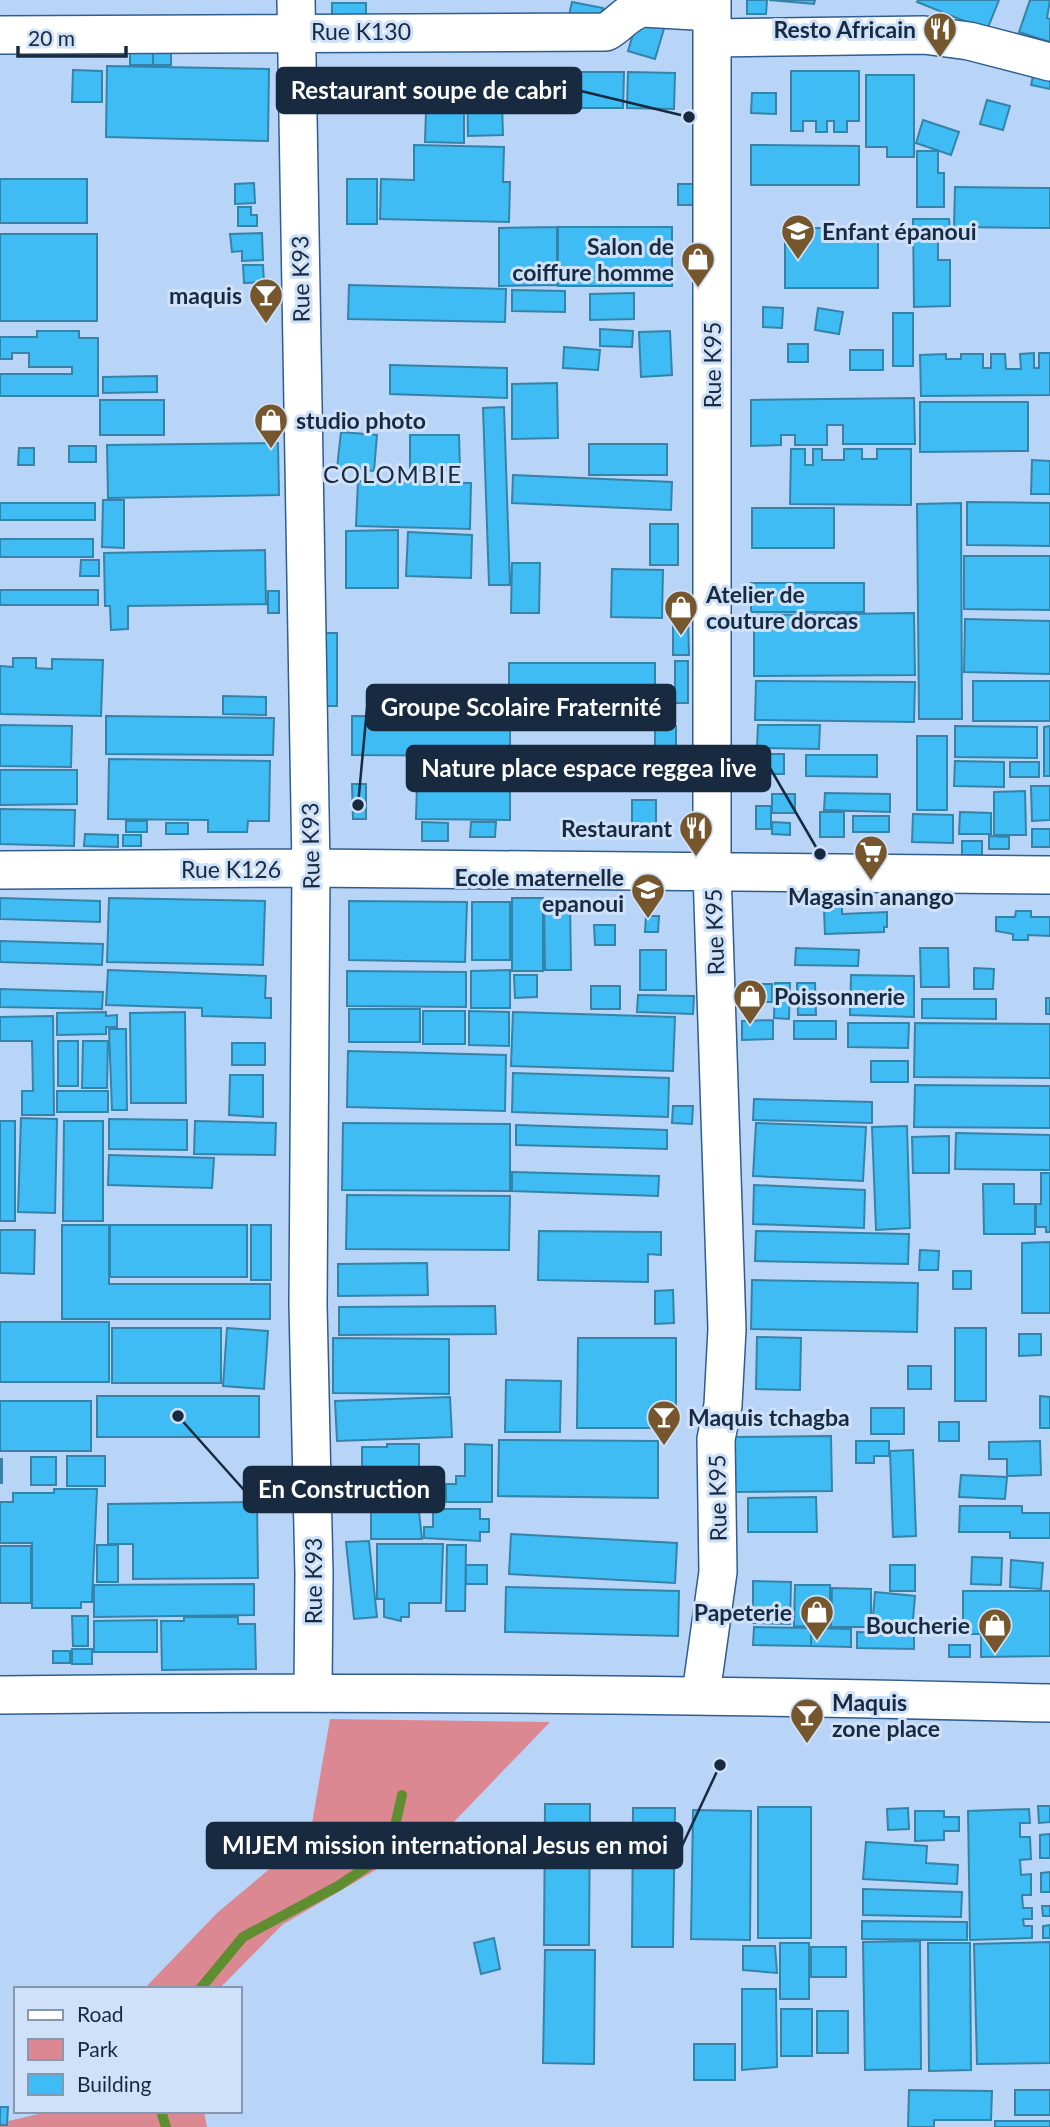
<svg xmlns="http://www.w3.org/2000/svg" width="1050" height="2127" font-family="Lato,sans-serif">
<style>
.green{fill:#dc8892}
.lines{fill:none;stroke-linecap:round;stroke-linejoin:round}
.stream{stroke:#5f8e31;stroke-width:10}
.building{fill:#3fbcf4;stroke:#3583a8;stroke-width:2}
.street-casing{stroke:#305d8e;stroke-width:40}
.street{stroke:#fff;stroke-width:37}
.labels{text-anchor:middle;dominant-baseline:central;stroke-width:6;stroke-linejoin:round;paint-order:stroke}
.poi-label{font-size:23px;font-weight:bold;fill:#172a3f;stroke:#cee1f8;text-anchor:end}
.street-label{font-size:23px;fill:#172a3f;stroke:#cee1f8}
.neighbourhood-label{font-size:24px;letter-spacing:2px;fill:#172a3f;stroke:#cee1f8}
.leader{fill:none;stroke:#172a3f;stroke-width:2.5}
.callout-dot{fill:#172a3f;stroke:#cee1f8;stroke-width:2.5}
.callout{fill:#172a3f;stroke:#172a3f;stroke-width:2.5}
.callout-label{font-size:24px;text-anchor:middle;font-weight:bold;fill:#fff}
</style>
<rect width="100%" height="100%" fill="#b8d5f7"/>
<path class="green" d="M330 1719 550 1722 449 1827 282 1925 219 1989H144L217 1913 310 1835Z
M51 2111H204L207 2127H0V2123Z"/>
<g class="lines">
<path class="stream" d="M200 1989 243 1937 338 1886 389 1852 402 1795
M161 2111 166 2127"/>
</g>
<path class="building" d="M747 0H767L766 14H747Z
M769 0H815L814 4Z
M918 0H999L987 30 917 2Z
M1030 0H1050L1047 18 1050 19V42L1019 32Z
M572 2 603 8 600 26 568 20Z
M332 3H366V27H332Z
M639 14 666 22 655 59 628 51Z
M130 50H153V65H130Z
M153 50H171V65H153Z
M107 66 269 69 268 141 106 137Z
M73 70 102 71V102H72Z
M791 71H859V121H847V132H834V121H827V132H816V121H803V131H791Z
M509 72H624L623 108H509Z
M628 72 675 73 674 109 627 108Z
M1034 72 1050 75V89L1031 85Z
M501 73 503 135 468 136 467 74Z
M866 75H914V157H887V147H866Z
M752 93H776V114L751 113Z
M987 100 1010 106 1003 130 980 124Z
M426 110H464V143L425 142Z
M923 120 959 132 951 155 916 143Z
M414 145 504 147 503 182H510L509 222 380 219 381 179 414 180Z
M751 145 859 146V185H751Z
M917 151H938V173H944V207H917Z
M0 179H87V223H0Z
M347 179H377V224H347Z
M254 183 255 203 235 204V184Z
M678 184H696V205H678Z
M955 187 1050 188V228L954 227Z
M238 207H251V215H257V226H238Z
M913 219H949L950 234H938V260H950V306L914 307Z
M557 227V285L499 286V228Z
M558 227H672V286H558Z
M785 228H878V288H785Z
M262 233 263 260 242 261V251L232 252 230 234Z
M0 234H97V321H0Z
M243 265H263L264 282 244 283Z
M349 285 506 289 505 322 348 319Z
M512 290 565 291V312L512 311Z
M634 293V319L590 320V294Z
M763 307 783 308 782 328 763 327Z
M818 308 843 312 839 334 815 330Z
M893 313H913V366H893Z
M600 329 633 331 632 347 600 346Z
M37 331H79V338H98V396H0V374H72V367H29V353H12V359H0V337H37Z
M670 331 672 375 641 377 639 332Z
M788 344H808V362H788Z
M564 347 600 350 598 370 563 368Z
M850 350H883V370H850Z
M1034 353V368H1039V353H1050V395L921 396 920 355 946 354V359H961V354H983V368H991V354H1005L1006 369H1021L1020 354Z
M390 365 507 368V398L390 394Z
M157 376V392L103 393V377Z
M557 383 558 438 512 439V384Z
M914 398 915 444H843V425H827V445H795V435H781V445L751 446V400Z
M100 400H164V435H100Z
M920 402H1028V451L920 452Z
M504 407 510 585H489L483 408Z
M341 432 377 435 374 471 337 468Z
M410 435H459L460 470 410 471Z
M278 443 279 495 108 498 107 445Z
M589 444H667V475H589Z
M69 446H96V462H69Z
M19 448H34V465H18Z
M791 449H805V465H813V449H822V460H844V449H862V459H877V449H911V505L790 504Z
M1032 460 1050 461V494H1031Z
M513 475 672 482 671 510 512 503Z
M358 481 471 483 470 529 356 526Z
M103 500H124V548L102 547Z
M967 502 1050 503V546L967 545Z
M0 503H95V520H0Z
M961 503 962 719H919L917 504Z
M752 508H834V548H752Z
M650 524H678V565H650Z
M398 530V588H346V531Z
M408 532 472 535 471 578 406 576Z
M0 539H93V557H0Z
M265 550 266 604 128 606V629L111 630 110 606H105L104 553Z
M964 556H1050V610L964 609Z
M81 560H99V576H80Z
M512 563H540L539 613H511Z
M612 569 663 570 662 618 611 617Z
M751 583H864V612H751Z
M0 590H98V605H0Z
M268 591H279V613H268Z
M914 613 915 675 754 676V615Z
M688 618 689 655H673V619Z
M965 619 1050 621V674L964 672Z
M320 633H337V706H320Z
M13 658H36V668L52 669V659L103 660 101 716 0 714V666L13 667Z
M675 661H688V703H675Z
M509 663H655V715L509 713Z
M756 681 915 682 914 722 755 720Z
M973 681H1050V721H973Z
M223 696 266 697V715L223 714Z
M106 716 274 718 273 755 106 754Z
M352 716 510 717V756L352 755Z
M0 725 72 726 71 767 0 766Z
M758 725H820L819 749 757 748Z
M655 726H676V760L655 761Z
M955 726 1037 727V758L955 757Z
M1050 726V776H1044V727Z
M917 736H947V810H917Z
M763 754H784V774H763Z
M806 755H877V777L806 776Z
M109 759 270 761 269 821H248L247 832H208V820L108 819Z
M955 761 1004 762V787L954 786Z
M1010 762H1039V777H1010Z
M0 770H77V804L0 805Z
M417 783 510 785V820L416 819Z
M352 784H366V819H353Z
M1031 786H1050V820L1032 821Z
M1025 791 1026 835H994V792Z
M825 793 890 794V812L824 810Z
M772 794H795V813H772Z
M632 800H656V827H632Z
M756 806H771V829H756Z
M0 809 75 810 74 846 0 844Z
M820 812H844V837H820Z
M960 812 991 813V834H959Z
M913 814 953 815V843L912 842Z
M853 816H889V832H853Z
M126 821H147V832H126Z
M422 822 448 823V841H422Z
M471 822H496L495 837H470Z
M772 822 790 823V835L772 834Z
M166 823H188V834H166Z
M1032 829H1050V847H1032Z
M85 834 118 835V847L84 846Z
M123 835H141V846H123Z
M989 836 1009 837V849H989Z
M962 841H982V855H962Z
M0 898 100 901V922L0 919Z
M109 898 265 901 263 965 107 962Z
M512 898H543V971H512Z
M544 900H570L571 970H545Z
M349 901 467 902 465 962 349 960Z
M472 902H510V960H472Z
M827 907H842V914L887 912V927H884V932L825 934 824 910Z
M1016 911H1031V917H1050V936L1028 935V940H1013V934L996 931V917H1015Z
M646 916H659L658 932H645Z
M594 925H615V945H595Z
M0 941 103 944 102 965 0 962Z
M796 948 859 950 858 966 795 965Z
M920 948H948L949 987H921Z
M640 950H666V990H640Z
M974 968 994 969 993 989H974Z
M108 970 266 976 265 998H271V1018L202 1016V1008L106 1005Z
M510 970V1008H471V971Z
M347 971 466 972V1007L347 1006Z
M514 975H537V997L515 998Z
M851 975 914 976V1017L850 1015Z
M775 983H790L789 1019 774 1018Z
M797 983H815L816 1015H798Z
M750 984H772V1002H750Z
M591 986H620V1009H591Z
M0 989 103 992 102 1009 0 1007Z
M638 995 694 996 693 1014 637 1012Z
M1046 998H1050V1014H1046Z
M922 999H996V1019L922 1018Z
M349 1009H420V1042H349Z
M423 1011H465V1044H423Z
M469 1011 509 1012V1046L469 1045Z
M106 1012V1016L117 1015V1027H106V1034L57 1035V1013Z
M185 1012 186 1103H131L130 1013Z
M513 1012 675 1017 673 1071 511 1066Z
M53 1016 54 1115H22V1091H33L32 1041H0V1017Z
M773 1020V1039L742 1040V1021Z
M794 1021H836V1039H794Z
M848 1023H909L908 1048 848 1047Z
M915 1023 1050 1024V1078L914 1077Z
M109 1029H126L127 1110H112Z
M58 1041H78V1086H58Z
M83 1041H108L107 1088H82Z
M232 1043H265V1065H232Z
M348 1051 506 1055 505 1111 347 1107Z
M871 1061H908V1082H871Z
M513 1073 669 1078 668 1117 512 1112Z
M230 1075H263V1117L229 1115Z
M915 1085 1050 1086V1128L914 1127Z
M57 1091H108V1112H57Z
M754 1099 872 1102V1123L753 1120Z
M673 1106H693L692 1124 672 1123Z
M21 1118 57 1119 55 1213 18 1212Z
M109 1119 187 1120V1150L109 1149Z
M0 1121H15V1221H0Z
M64 1121H103V1221H63Z
M195 1121 276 1123 275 1155 194 1154Z
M343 1123 510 1124V1191L342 1190Z
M756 1123 866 1127 863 1181 753 1176Z
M516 1125 667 1130V1149L516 1145Z
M907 1126 910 1228 876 1230 872 1127Z
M956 1133 1050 1135V1170L955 1169Z
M949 1136V1173H913L912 1137Z
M109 1155 214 1158 212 1188 108 1185Z
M512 1172 659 1176 658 1196 512 1191Z
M1041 1173H1050V1232H1046V1227H1036V1204H1041Z
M983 1184H1014V1204H1035V1234H984Z
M754 1185 865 1190 864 1228 753 1224Z
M347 1195 510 1196 509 1250 346 1249Z
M62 1225H109V1284H270V1319H62Z
M110 1225H247V1277H110Z
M251 1225H271V1280H251Z
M0 1230H35L34 1274 0 1273Z
M539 1231 661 1232V1255L648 1254V1282L538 1280Z
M756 1231 909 1234 908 1264 755 1261Z
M1050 1242V1313H1022V1243Z
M920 1250 939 1251 938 1270H919Z
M427 1263 428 1295 338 1296V1264Z
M953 1271H971V1289H953Z
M752 1280 918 1283 917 1332 751 1329Z
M673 1290 674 1323 655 1324V1291Z
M495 1306 496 1334 339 1335V1307Z
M0 1322H109V1382H0Z
M112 1328H221V1383H112Z
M227 1328 268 1331 264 1389 223 1386Z
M955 1328H986V1401H955Z
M1019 1334H1041V1355L1019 1356Z
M757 1337 801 1338 800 1390 756 1389Z
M333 1338 449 1339V1394L333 1393Z
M578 1338H676V1428H577Z
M908 1366H931V1389H908Z
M506 1380 561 1381 560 1432H505Z
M97 1396H259V1437H97Z
M1040 1396 1050 1397V1428H1040Z
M450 1397 452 1437 337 1441 335 1401Z
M0 1401H91V1451H0Z
M871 1408H904V1434H871Z
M939 1422H959V1441H939Z
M831 1436 832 1491 733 1492 732 1437Z
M499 1440 658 1441V1498L498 1496Z
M856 1441H889V1456H874V1463H856Z
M1040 1441 1041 1475 1007 1476V1459H989V1442Z
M387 1444H419V1469H412V1502H418L422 1539H371V1499H367V1471H362V1447H387Z
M465 1444 492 1445V1502H446V1484H456V1476H465Z
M913 1450 916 1536 893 1537 890 1451Z
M67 1456H105V1486H67Z
M31 1457H56V1485H31Z
M0 1459H2V1483H0Z
M961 1475 1007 1477 1005 1499 959 1497Z
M54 1489H97L92 1602H81V1608H32V1543H0V1502H13V1493H54Z
M816 1497 817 1532H748V1498Z
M257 1502 258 1578 133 1579V1544H108V1504Z
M960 1506H1022V1513H1050V1538H1010V1532H959Z
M433 1509H480V1519H489V1532H480V1541L424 1538V1527H433Z
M511 1534 677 1543 675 1583 509 1574Z
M369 1541 377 1617 354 1619 346 1542Z
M377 1544H443L441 1603H409V1617H401V1621L384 1617V1599H377Z
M97 1545H118V1582H97Z
M447 1545H466L465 1611H446Z
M0 1546H31V1603H0Z
M972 1557 1002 1558 1001 1585 971 1584Z
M1011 1560 1043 1563 1041 1589 1010 1587Z
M466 1565H487V1584H466Z
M890 1565H915V1591H890Z
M753 1581 791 1582 790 1624 753 1623Z
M254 1584V1615L94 1617V1585Z
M795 1585H830V1627L794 1626Z
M506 1587 679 1591 678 1636 505 1632Z
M832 1588 871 1589V1627H831Z
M963 1591H1050V1656L981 1657V1634H963Z
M875 1592 915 1596 912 1631 872 1627Z
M72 1616H88V1646H73Z
M184 1617H238V1624H255L256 1669 162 1670 161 1621H184Z
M157 1620V1652H94V1621Z
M754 1627 811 1628V1646L753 1645Z
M811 1628 851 1629V1647L811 1646Z
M857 1632 914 1634V1649L857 1648Z
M949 1645H970V1657H949Z
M72 1649H92V1664H72Z
M53 1651H70V1663H53Z
M545 1804H590L589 1945H544Z
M1038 1806H1050V1822L1039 1823Z
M758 1807H811V1938H758Z
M633 1808H675L673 1947H632Z
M908 1808 909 1829 888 1830 887 1809Z
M1029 1809 1030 1823H1020V1837H1030L1031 1859 1020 1860 1021 1875 1031 1874V1895H1022L1023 1908H1032V1919H1023L1024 1926H1032V1938L970 1940 968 1811Z
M693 1810 751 1811 750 1940 691 1939Z
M915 1811H944V1817H959V1831H944V1840L915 1841Z
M1050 1834V1858H1040V1835Z
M866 1842 927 1846 926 1863 958 1865 957 1884 863 1879Z
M1050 1872V1892H1041V1873Z
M863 1889 962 1892 961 1917 863 1915Z
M1042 1906H1050V1916H1043Z
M862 1921 967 1922V1940L862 1939Z
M1050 1925V1938H1043V1926Z
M494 1938 500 1969 481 1974 474 1943Z
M920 1941 921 2069 865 2070 863 1942Z
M1050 1942V2063L977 2064 974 1944Z
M780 1943H809V1999H780Z
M928 1943H970L971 2070 929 2071Z
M743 1946H775L777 1973 743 1970Z
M811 1947H846V1977H811Z
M545 1950H595L594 2064 543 2063Z
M742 1989H776L777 2067 742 2070Z
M781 2009H812V2056H781Z
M817 2011H848V2053H817Z
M694 2044H735V2080H694Z
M909 2090 992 2091 991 2120H934V2127H908Z
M1015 2090H1050V2115H1015Z
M0 2107H8L7 2125H0Z
M995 2121H1050V2127H995Z"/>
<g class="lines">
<g class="street-casing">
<path id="street" d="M296 0 311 868 308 1305 314 1574 313 1691
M0 35 606 32C620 24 628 11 643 8L712 12
M712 38 924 35 969 41 1050 62
M0 870 311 868 1050 875
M701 1694 718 1572 716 1439 723 1405 727 1329 712 871V0
M0 1695C350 1691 700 1694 1050 1703"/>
</g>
<use href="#street" class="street"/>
</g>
<defs>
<g id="restaurant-pin" transform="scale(1.75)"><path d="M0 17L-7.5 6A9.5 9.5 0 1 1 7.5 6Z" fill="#76562c" stroke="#cee1f8"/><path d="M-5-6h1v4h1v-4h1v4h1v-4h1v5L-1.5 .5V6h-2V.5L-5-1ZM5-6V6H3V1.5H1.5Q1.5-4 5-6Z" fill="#fff"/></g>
<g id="school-pin" transform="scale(1.75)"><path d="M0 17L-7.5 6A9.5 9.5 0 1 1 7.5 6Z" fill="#76562c" stroke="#cee1f8"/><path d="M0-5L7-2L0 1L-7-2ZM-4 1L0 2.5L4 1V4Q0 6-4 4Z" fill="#fff"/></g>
<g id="shop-pin" transform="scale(1.75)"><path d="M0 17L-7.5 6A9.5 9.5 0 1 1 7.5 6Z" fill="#76562c" stroke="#cee1f8"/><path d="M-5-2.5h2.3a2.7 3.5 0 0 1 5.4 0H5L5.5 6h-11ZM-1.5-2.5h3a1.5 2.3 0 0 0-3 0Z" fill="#fff"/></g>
<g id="bar-pin" transform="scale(1.75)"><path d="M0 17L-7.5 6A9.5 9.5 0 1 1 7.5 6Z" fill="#76562c" stroke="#cee1f8"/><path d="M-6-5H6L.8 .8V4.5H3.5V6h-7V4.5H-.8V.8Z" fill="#fff"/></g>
<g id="supermarket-pin" transform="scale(1.75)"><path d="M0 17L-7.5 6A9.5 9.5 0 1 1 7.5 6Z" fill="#76562c" stroke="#cee1f8"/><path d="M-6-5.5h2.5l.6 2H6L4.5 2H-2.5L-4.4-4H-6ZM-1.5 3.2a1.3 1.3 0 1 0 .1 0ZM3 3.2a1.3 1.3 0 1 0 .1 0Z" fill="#fff"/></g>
</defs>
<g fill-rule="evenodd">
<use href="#restaurant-pin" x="940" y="29"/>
<use href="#school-pin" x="798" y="231"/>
<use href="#shop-pin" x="698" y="259"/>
<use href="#bar-pin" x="266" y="295"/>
<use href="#shop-pin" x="271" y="420"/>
<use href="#shop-pin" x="681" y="607"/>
<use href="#restaurant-pin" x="696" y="828"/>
<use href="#supermarket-pin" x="871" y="852"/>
<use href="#school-pin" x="648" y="890"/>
<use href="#shop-pin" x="750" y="996"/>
<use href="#bar-pin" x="664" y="1417"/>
<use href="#shop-pin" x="817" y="1612"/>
<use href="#shop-pin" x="995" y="1625"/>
<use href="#bar-pin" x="807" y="1715"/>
</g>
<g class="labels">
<g class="poi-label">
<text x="916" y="29">Resto Africain</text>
<text x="822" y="231" text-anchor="start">Enfant épanoui</text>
<text x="674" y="246">Salon de<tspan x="674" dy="26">coiffure homme</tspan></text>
<text x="242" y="295">maquis</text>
<text x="296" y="420" text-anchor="start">studio photo</text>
<text x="706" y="594" text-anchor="start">Atelier de<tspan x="706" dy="26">couture dorcas</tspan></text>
<text x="672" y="828">Restaurant</text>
<text x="624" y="877">Ecole maternelle<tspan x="624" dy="26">epanoui</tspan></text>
<text x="871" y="896" text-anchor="middle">Magasin anango</text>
<text x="774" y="996" text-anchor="start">Poissonnerie</text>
<text x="688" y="1417" text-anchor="start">Maquis tchagba</text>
<text x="792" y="1612">Papeterie</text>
<text x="970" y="1625">Boucherie</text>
<text x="832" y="1702" text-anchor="start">Maquis<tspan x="832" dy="26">zone place</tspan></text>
</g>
<g class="street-label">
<text x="361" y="31">Rue K130</text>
<text transform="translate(300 279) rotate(-91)">Rue K93</text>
<text transform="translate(712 365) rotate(-90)">Rue K95</text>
<text transform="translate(310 846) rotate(-91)">Rue K93</text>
<text x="231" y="869">Rue K126</text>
<text transform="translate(714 932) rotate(-92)">Rue K95</text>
<text transform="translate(717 1498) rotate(-91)">Rue K95</text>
<text transform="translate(313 1581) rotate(-90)">Rue K93</text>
</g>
<g class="neighbourhood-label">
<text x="393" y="473">COLOMBIE</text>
</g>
</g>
<path class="leader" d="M689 117L581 91M358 805L367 708M820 854L770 768M178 1416L244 1490M720 1765L682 1846"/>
<g class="callout-dot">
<circle cx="689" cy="117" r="7"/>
<circle cx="358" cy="805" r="7"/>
<circle cx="820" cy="854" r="7"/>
<circle cx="178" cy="1416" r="7"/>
<circle cx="720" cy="1765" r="7"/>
</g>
<g class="callout">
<rect x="277" y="68" width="304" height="45" rx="7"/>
<rect x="367" y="685" width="308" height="45" rx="7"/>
<rect x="407" y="746" width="363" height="45" rx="7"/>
<rect x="244" y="1467" width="200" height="45" rx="7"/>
<rect x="207" y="1823" width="475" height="45" rx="7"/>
</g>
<g class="callout-label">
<text x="429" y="99">Restaurant soupe de cabri</text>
<text x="521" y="716">Groupe Scolaire Fraternité</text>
<text x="589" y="777">Nature place espace reggea live</text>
<text x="344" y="1498">En Construction</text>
<text x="445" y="1854">MIJEM mission international Jesus en moi</text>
</g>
<rect x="14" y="1987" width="228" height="126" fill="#cee1f8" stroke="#8598ae" stroke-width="2"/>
<rect x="28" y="2010" width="35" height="10" fill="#ffffff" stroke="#8598ae" stroke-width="2"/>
<text x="77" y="2022" font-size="21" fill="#172a3f">Road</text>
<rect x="28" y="2039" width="35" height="21" fill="#dc8892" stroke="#8598ae" stroke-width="2"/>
<text x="77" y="2057" font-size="21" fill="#172a3f">Park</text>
<rect x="28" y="2074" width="35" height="21" fill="#3fbcf4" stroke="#8598ae" stroke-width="2"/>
<text x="77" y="2092" font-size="21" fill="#172a3f">Building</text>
<path d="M18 46v10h108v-10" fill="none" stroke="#172a3f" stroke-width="3.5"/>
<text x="28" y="46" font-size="21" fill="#172a3f" stroke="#cee1f8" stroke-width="5" paint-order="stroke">20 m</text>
</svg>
